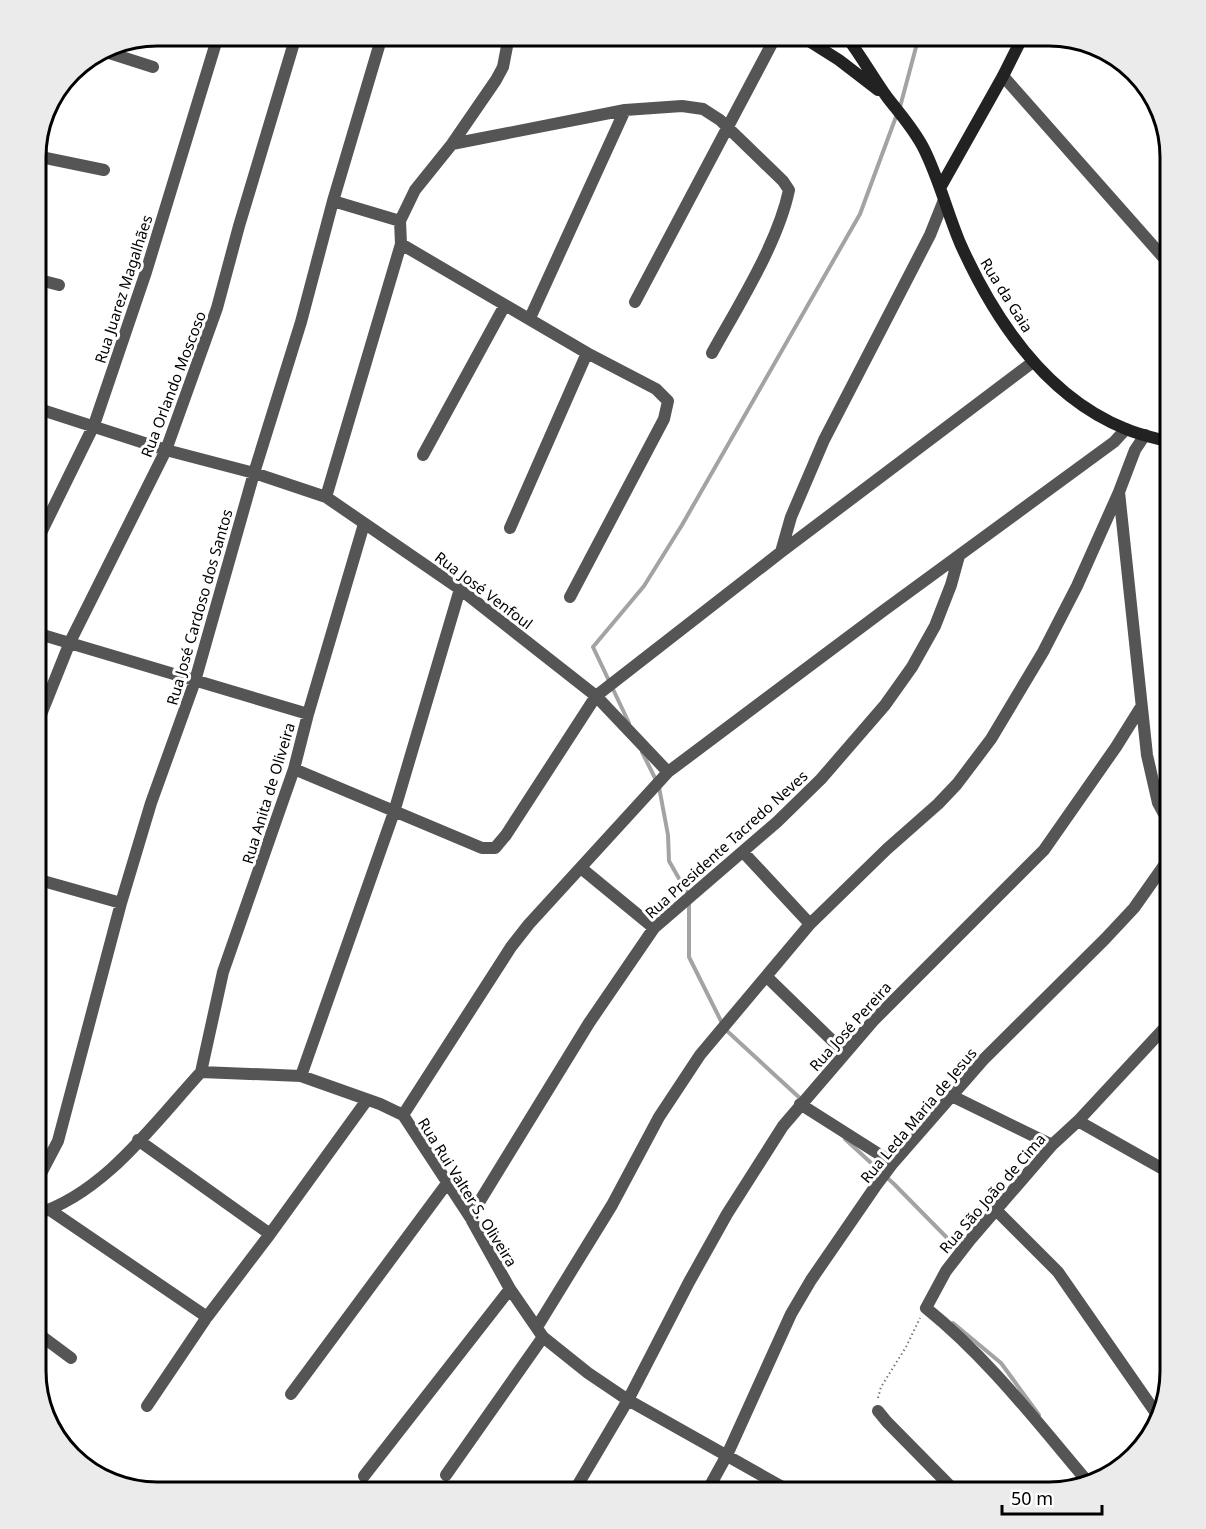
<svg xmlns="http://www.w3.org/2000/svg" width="1206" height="1529" font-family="'Noto Sans',sans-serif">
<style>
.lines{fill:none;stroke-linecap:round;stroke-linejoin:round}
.stream{stroke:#a3a3a3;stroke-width:4}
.path{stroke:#777;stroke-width:2;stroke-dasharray:1.5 3;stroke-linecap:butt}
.street{stroke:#555;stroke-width:12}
.secondary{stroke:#222;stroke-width:12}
.labels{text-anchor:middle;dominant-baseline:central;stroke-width:6;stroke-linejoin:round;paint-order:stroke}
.street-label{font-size:15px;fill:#000;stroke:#fff}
.rim{fill:none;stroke:#000;stroke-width:3}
</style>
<rect width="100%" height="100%" fill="#fff"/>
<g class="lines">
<path class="stream" d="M900 107 919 36
M629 723 593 647 644 586 682 525 860 214 897 114
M642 752 656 780
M659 787 668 835 669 861 689 896V957L722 1023
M726 1030 802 1100
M845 1139 894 1184 960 1251
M953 1323 1001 1363 1039 1415"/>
<path class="path" d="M878 1398 881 1387 906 1347 920 1318"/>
<path class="street" d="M103 51 153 67
M1126 68 1152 99
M1003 76 1170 265
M452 144 625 110 682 106 703 109 720 120 783 181 789 190C778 243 738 306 712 353
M36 156 104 170
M333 201 400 221
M401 244 587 353 656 389 668 401 664 419 570 597
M36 279 59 285
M635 302 776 36
M530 318 625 110
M36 408 166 450 254 473 326 497 460 589 596 696 668 772
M1145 435 1135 450 1119 492 1147 755 1158 803 1170 825
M423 455 505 305
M326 497 401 244 400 221 415 190 452 144 496 80 503 67 509 36
M510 528 587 353
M36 543 94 425 146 272 218 36
M781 552 791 517 824 440 930 235 944 200
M36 633 308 714
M36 727 70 642 166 450 217 308 239 226 296 36
M294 769 482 848H495L506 835 596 696 781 552 1033 362
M743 852 810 924
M581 868 654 928
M36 879 121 903
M767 977 845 1053
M201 1072 223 972 294 769 308 714 364 524
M301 1076 394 812 460 589
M952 1096 1052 1145
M800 1104 893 1163
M403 1115 511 947 529 924 668 772 883 611 1114 442 1126 429
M1078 1121 1170 1173
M138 1140 270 1234
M36 1183 58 1141 121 903 151 803 195 681 254 473 301 322 333 201 382 36
M50 1210 207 1317 270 1234 367 1100
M996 1210 1058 1272 1158 1416
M36 1214C104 1194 155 1122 201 1072L301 1076 380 1104 403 1115 470 1217 510 1289 543 1337 588 1373 628 1400 793 1493
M470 1217 589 1023 654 928 777 822 821 779 885 705 912 667 935 626 951 585 959 556
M537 1327 612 1205 659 1117 700 1055 810 924 887 849 938 804 957 784 991 739 1043 652 1077 586 1119 492
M36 1332 71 1358
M291 1394 448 1182
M147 1406 207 1317
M878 1411 887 1422 957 1493
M446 1475 543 1337
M364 1476 510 1289
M1087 1481C1036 1421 988 1358 926 1308L946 1271 970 1240 1052 1145 1078 1121 1170 1022
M573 1493 628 1400 689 1282 727 1214 783 1126 873 1021 1044 850 1116 747 1141 707
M706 1493 727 1455 791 1314 811 1280 875 1187 893 1163 983 1060 1105 939 1134 908 1170 857"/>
<path class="secondary" d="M801 36 839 60 878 90
M846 36C861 56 873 77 887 97 900 114 914 129 924 149 939 179 947 212 960 243 994 319 1046 397 1126 429 1140 435 1155 438 1170 442
M940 188 1003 76 1023 36"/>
</g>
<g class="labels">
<g class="street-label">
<text transform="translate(123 289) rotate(-72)">Rua Juarez Magalhães</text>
<text transform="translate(1007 295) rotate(58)">Rua da Gaia</text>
<text transform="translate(173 384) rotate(-69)">Rua Orlando Moscoso</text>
<text transform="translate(484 590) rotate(37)">Rua José Venfoul</text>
<text transform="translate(199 607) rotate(-74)">Rua José Cardoso dos Santos</text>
<text transform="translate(268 793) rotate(-73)">Rua Anita de Oliveira</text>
<text transform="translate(726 844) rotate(-42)">Rua Presidente Tacredo Neves</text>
<text transform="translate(850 1026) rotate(-48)">Rua José Pereira</text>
<text transform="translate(918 1115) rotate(-50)">Rua Leda Maria de Jesus</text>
<text transform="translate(468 1192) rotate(58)">Rua Rui Valter S. Oliveira</text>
<text transform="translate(992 1193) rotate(-49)">Rua São João de Cima</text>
</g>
</g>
<path d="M0 0H1206V1529H0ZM157 46H1049A111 111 0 0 1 1160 157V1371A111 111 0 0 1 1049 1482H157A111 111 0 0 1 46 1371V157A111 111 0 0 1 157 46Z" fill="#ebebeb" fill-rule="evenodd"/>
<path class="rim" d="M157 46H1049A111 111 0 0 1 1160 157V1371A111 111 0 0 1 1049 1482H157A111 111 0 0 1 46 1371V157A111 111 0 0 1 157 46Z"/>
<path d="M1002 1505v9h100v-9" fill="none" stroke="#000000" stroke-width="3"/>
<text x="1011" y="1505" font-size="18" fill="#000000" stroke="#ffffff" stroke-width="4.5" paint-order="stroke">50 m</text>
</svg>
